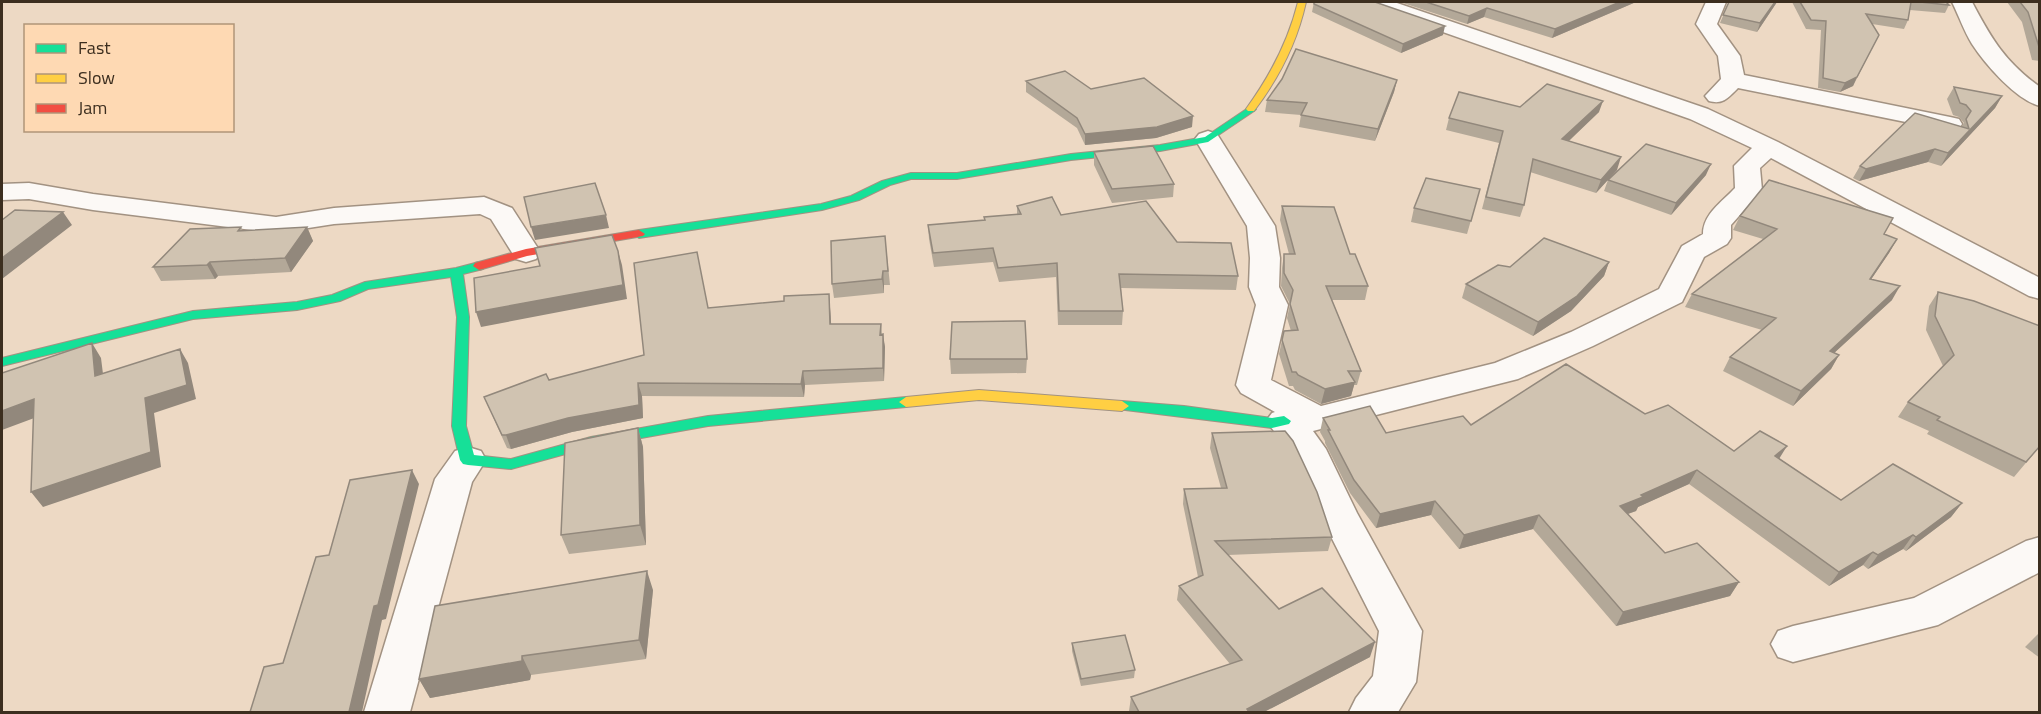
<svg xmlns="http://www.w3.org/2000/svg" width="2041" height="714" font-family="'Titillium Web',sans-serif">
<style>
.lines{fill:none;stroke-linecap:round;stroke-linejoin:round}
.street-casing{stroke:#a29282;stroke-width:3}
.fast-casing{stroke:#a29282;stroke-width:2}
.slow-casing{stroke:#a29282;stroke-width:2}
.jam-casing{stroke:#a29282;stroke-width:2}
.street{fill:#fcf9f6;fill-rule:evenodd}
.fast{fill:#16e098;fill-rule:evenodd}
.slow{fill:#ffcf43;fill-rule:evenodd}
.jam{fill:#f24e42;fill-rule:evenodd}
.wall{fill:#b3a898}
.shaded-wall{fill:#92887c}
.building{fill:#d0c3b1;stroke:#92887c;stroke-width:1.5}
</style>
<rect width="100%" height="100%" fill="#edd9c4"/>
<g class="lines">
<g class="street-casing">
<path id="street" d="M1366 2H1394L1708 109 1778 142 2040 278V299L2029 296 1771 158 1760 168 1762 190 1731 225V238L1727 244 1704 257 1682 302 1593 346 1518 379 1313 431 1326 449 1357 513 1422 631 1416 682 1398 712H1349L1356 698 1373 676 1379 631 1319 513 1292 454 1266 421 1272 413 1275 412 1241 393 1236 385 1256 305 1249 287 1250 258 1247 226 1195 139 1199 134 1208 131 1217 134 1275 226 1280 258 1279 287 1288 305 1271 380 1321 406 1495 363 1571 332 1659 289 1682 246 1703 234C1703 214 1722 202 1735 188L1734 166 1752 148 1690 119 1369 6Z
M1706 2H1726L1717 24 1740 56 1744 75 1950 117 1959 119 1962 124 1959 129 1950 131 1738 88C1728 98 1723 105 1709 101L1705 96 1721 79 1718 56 1696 24Z
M1952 2H1972C1991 38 2005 62 2040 87V106C2016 100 1985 64 1972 44 1964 31 1959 16 1952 2Z
M29 183 93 194 276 217 334 208 484 197 512 208 541 253 536 259 526 262 516 259 491 219 480 214 334 224 276 233 93 210 29 199 2 200V184Z
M468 447 481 451 486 460 472 482 410 712H364L435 479 455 451Z
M2040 537V572L1938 625 1793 662 1778 657 1771 644 1778 631 1793 626 1914 598 2026 541Z"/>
</g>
<g class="fast-casing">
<path id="fast" d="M1251 106 1256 109 1254 111 1208 142 1160 151 1071 160 957 179H911L890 185 859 200 822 210 639 238 633 234 639 230 821 204 851 196 882 181 911 173H957L1071 154 1160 145 1205 137Z
M479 262 485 266 483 269 463 274 469 317 466 426 474 455 511 459 591 437 708 416 906 397 913 402 906 407 708 426 591 447 511 469 468 465 463 464 460 460 452 426 457 317 451 277 368 289 340 301 297 310 193 319 2 366V358L193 311 297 302 332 295 365 282 456 268Z
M1122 401 1184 406 1272 418 1284 416 1291 421 1289 424 1272 428 1117 409 1115 406Z"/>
</g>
<g class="slow-casing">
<path id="slow" d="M1298 2H1306C1297 43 1279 78 1254 111H1248L1246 109C1270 76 1288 42 1298 2Z
M979 390 1122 401 1129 406 1122 411 979 400 906 407 899 402 906 397Z"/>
</g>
<g class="jam-casing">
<path id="jam" d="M639 230 645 234 643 236 527 256 479 270 473 266 475 263 526 249Z"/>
</g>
<use href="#street" class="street"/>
<use href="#fast" class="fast"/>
<use href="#slow" class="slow"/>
<use href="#jam" class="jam"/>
</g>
<path class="wall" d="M1314 2 1443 35 1401 53 1312 12Z
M1400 2H1636L1552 38 1484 17 1467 24Z
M1729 2H1777L1757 32 1720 23Z
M1792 2H1946L1949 5 1945 13 1910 10 1908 20 1904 29 1872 24 1879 35 1853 86 1840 92 1818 88 1821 30 1806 29Z
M2007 2H2040V61L2032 60 2022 22Z
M1397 80 1394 92 1375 141 1299 127 1301 115 1265 112 1267 100Z
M1026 81 1091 89 1192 127 1156 138 1085 145 1077 128 1026 92Z
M1954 87 2002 96 1995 108 1941 166 1928 162 1859 181 1853 178 1860 166 1961 127 1964 123 1959 117 1953 115 1947 99Z
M1520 107 1599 112 1569 141 1617 170 1596 193 1530 172 1524 205 1520 217 1482 209 1499 143 1446 130 1449 118Z
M1094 152 1174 184 1173 197 1112 203 1094 165Z
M1706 175 1671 215 1604 191 1608 180Z
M1480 189 1467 234 1411 222 1414 208Z
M1017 206 1177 242 1238 276 1236 290 1121 288 1123 311 1122 325H1058L1056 277 999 282 993 262 934 267 929 239 928 225 985 220 984 217 1017 214Z
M1282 206 1350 254 1368 286 1365 300H1332L1361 371 1357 385H1354L1351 396 1321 404 1295 390 1293 386H1289L1279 354 1284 331H1291L1287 318 1290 304 1281 286 1282 268 1284 254H1289L1280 220Z
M1740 216 1884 234 1897 239 1889 253 1871 279 1892 300 1834 353 1839 355 1831 369 1793 406 1723 371 1730 357 1762 330 1685 307 1692 294 1763 239 1733 230Z
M241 227 243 231 307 227 313 241 291 272 218 276 215 279 161 281 153 267Z
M885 236 890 285H884V293L834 298 832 284Z
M1609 262 1604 276 1571 311 1533 336 1462 298 1466 284 1510 267Z
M1938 292 2040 326V446L2014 477 1927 434 1929 431 1898 417 1908 402 1943 366 1926 330 1929 306Z
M829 294 831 324H881L882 334 885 347 884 381 805 385 804 397 642 396 643 418 572 432 511 449 507 448 484 397 549 380 644 355 708 308 784 301Z
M950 359H1027L1026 373 951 374Z
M1645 414 1734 451 1780 459 1841 500 1962 503 1951 517 1906 551 1903 549 1868 569 1863 565 1829 586 1689 484 1638 507 1636 511 1628 514 1665 553 1739 582 1730 596 1616 626 1533 529 1459 549 1431 515 1376 528 1350 493 1325 443V441L1320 432 1323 418 1386 433 1471 425Z
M638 428 643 447 646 545 569 554 561 535Z
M1212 433 1332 537 1328 551 1228 555 1279 609 1370 657 1264 712H1130L1129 711 1131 697 1230 664 1177 600 1179 586 1198 577 1183 504 1184 489 1221 488 1210 448Z
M653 590 646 659 531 675 530 680 430 698 419 679Z
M2040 632V658L2025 647Z
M1072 643 1135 670 1134 678 1081 686 1072 651Z"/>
<path class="shaded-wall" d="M1620 2H1636L1552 38 1555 29Z
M1775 2H1777L1757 32 1760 23Z
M1487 8 1484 17 1467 24 1469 16Z
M1445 26 1443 35 1401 53 1403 44Z
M1857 77 1853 86 1840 92 1845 83Z
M1397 80 1394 92 1375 141 1378 129Z
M2002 96 1995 108 1941 166 1948 153Z
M1603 101 1599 112 1558 151 1562 139Z
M1193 116 1192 127 1156 138 1085 145V134Z
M1935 149 1928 162 1859 181 1866 169Z
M1621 157 1617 170 1596 193 1601 180Z
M1711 164 1706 175 1671 215 1676 203Z
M63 212 72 225 2 279V258Z
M606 215 609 228 535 240 531 227Z
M307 227 313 241 291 272 285 258Z
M1897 239 1889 253 1862 293 1870 279Z
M618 251 622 265 627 299 481 327 476 312Z
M210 262 218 276 215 279 207 265Z
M1609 262 1604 276 1571 311 1533 336 1538 322Z
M883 271 884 285V293L882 279Z
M1900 286 1892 300 1821 365 1830 351Z
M829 294 830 307 832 337 830 324Z
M883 334 885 347 884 381 883 368Z
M92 343 101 358 105 390 95 376Z
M180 349 188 363 196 399 154 413 161 467 43 507 31 492 145 398Z
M1839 355 1831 369 1793 406 1801 391Z
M803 371 805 385 804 397 801 384Z
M1355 382 1351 396 1321 404 1325 389Z
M638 383 642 396 643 418 572 432 511 449 506 435Z
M34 399 45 414 2 430V411Z
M638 428 643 447 646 545 640 525Z
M1787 446 1779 459 1775 456Z
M412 470 419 484 386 619 382 620 362 712H349L374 606Z
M1697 470 1689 484 1638 507 1636 511 1613 519 1620 506 1641 495Z
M1435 501 1431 515 1376 528 1380 514Z
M1962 503 1951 517 1906 551 1916 537Z
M1539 515 1533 529 1459 549 1464 535Z
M1913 535 1903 549 1868 569 1878 555Z
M1873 552 1863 565 1829 586 1839 572Z
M647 571 653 590 646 659 639 640Z
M1739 582 1730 596 1616 626 1623 612Z
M1375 642 1370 657 1264 712H1246L1247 709Z
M522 656 531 675 530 680 430 698 419 679Z"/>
<path class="building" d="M1314 2H1375L1445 26 1403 44 1314 4Z
M1426 2H1620L1555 29 1487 8 1469 16Z
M1729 2H1775L1760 23 1723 15Z
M1800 2H1911L1908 20 1866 14 1879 35 1857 77 1845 83 1823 78 1826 21 1811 20Z
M1920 2H1946L1949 5Z
M2020 2H2040V50L2028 12Z
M1296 49 1397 80 1378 129 1301 115 1307 103 1267 100 1282 79Z
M1065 71 1091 89 1144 78 1193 116 1157 127 1085 134 1077 118 1026 81Z
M1547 84 1603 101 1562 139 1621 157 1601 180 1533 159 1524 205 1486 197 1503 131 1449 118 1459 92 1520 107Z
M1954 87 2002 96 1948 153 1935 149 1866 169 1860 166 1915 113 1969 129 1966 119 1971 111 1966 105 1960 103Z
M1646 144 1711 164 1676 203 1608 180Z
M1153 146 1174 184 1112 189 1094 152Z
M1426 178 1480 189 1471 221 1414 208Z
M1769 180 1893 218 1884 234 1897 239 1870 279 1900 286 1830 351 1839 355 1801 391 1730 357 1776 318 1692 294 1777 229 1740 216Z
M595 183 606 215 531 227 524 197Z
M1052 197 1061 215 1146 201 1177 242 1231 243 1238 276 1119 274 1123 311H1059L1057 263 998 268 993 248 933 253 928 225 985 220 984 217 1021 214 1017 206Z
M1282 206 1334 207 1350 254H1355L1368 286H1326L1361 371H1348L1355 382 1325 389 1298 375 1296 372H1292L1282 340 1284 331 1298 330 1290 304 1293 290 1284 273V254H1295Z
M15 210 63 212 2 258V220Z
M241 227 238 231 307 227 285 258 210 262 207 265 153 267 190 229Z
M612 235 618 251 623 285 476 312 474 278 540 266 535 248Z
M885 236 888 271H883L882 279 832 284 831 241Z
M1544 238 1609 262 1577 296 1538 322 1466 284 1498 265 1510 267Z
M697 252 708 308 784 301V296L829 294 830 324H881L880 335 883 334V368L803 371 801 384 638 383 639 405 568 418 506 435H502L484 397 546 374 549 380 644 355 634 263Z
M1938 292 1974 301 2040 326V446L2026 462 1937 420 1940 417 1908 402 1954 355 1935 316Z
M1025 321 1027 359H950L952 322Z
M92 343 95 376 180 349 187 385 145 398 151 452 31 492 34 399 2 411V373Z
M1566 364 1645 414 1668 405 1734 451 1760 431 1787 446 1775 456 1841 500 1893 464 1962 503 1916 537 1913 535 1878 555 1873 552 1839 572 1697 470 1641 495 1643 497 1620 506 1665 553 1697 543 1739 582 1623 612 1539 515 1464 535 1435 501 1380 514 1354 480 1328 430H1330L1323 418 1370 406 1386 433 1463 416 1471 425Z
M638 428 640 525 561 535 565 443Z
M1285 431 1293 441 1317 492 1332 537 1215 541 1279 609 1322 588 1375 642 1247 709 1249 712H1139L1131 697 1242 660 1179 586 1203 575 1184 489 1227 488 1212 433Z
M412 470 378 605 374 606 349 712H250L264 667 283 663 316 557 329 555 350 480Z
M647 571 639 640 522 656V661L419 679 435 606Z
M1125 635 1135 670 1081 679 1072 643Z"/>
<rect width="2041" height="714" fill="none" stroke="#3c2e1f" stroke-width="6"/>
<rect x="24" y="24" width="210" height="108" fill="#fed9b3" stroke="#b09578" stroke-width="1.5"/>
<rect x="36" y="44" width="30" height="9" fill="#16e098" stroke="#b09578" stroke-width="1.5"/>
<text x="78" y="54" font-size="18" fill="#3c2e1f">Fast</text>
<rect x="36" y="74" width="30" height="9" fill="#ffcf43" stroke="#b09578" stroke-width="1.5"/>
<text x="78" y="84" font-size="18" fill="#3c2e1f">Slow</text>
<rect x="36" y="104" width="30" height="9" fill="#f24e42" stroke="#b09578" stroke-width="1.5"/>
<text x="78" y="114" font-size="18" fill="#3c2e1f">Jam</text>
</svg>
